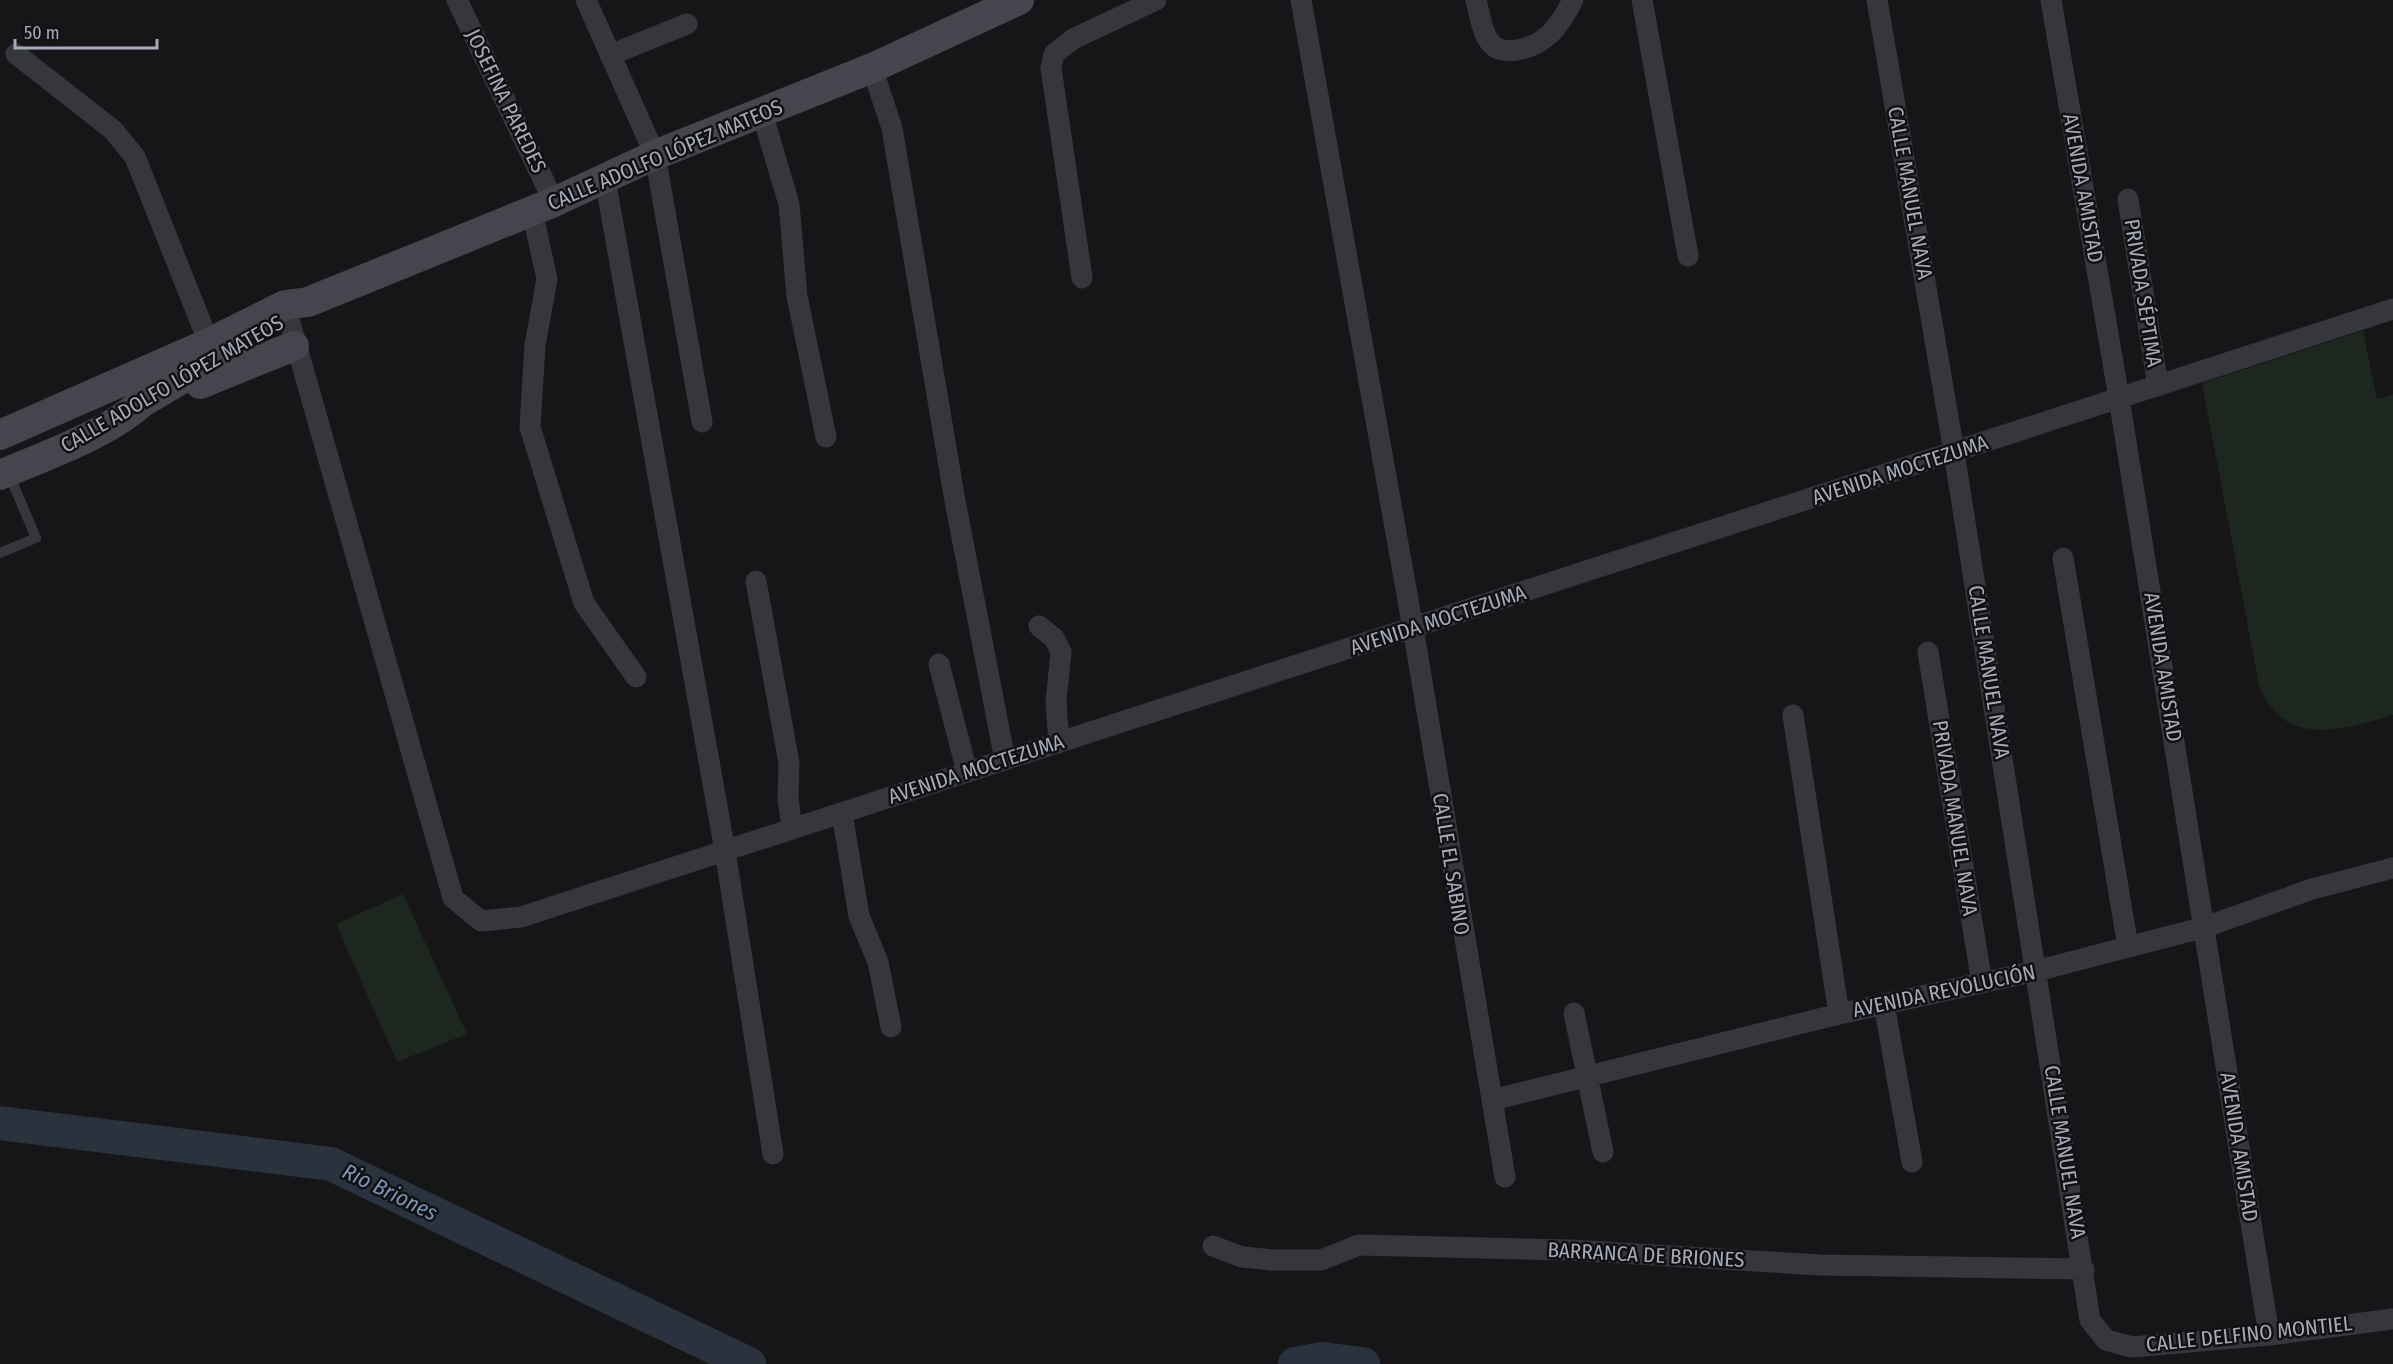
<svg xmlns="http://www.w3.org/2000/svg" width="2393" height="1364" font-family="'Fira Sans Condensed',sans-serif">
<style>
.green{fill:#1d261f}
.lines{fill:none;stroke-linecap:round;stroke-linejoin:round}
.river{stroke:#2a333d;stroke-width:34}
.lane{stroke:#36373d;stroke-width:10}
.street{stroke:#36373d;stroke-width:21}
.secondary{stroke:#44454d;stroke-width:30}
.labels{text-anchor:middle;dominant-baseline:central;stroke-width:5;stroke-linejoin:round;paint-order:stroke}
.street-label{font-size:21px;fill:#a6aab9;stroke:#111113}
.water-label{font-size:22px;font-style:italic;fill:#7a94b7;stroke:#111113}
</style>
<rect width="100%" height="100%" fill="#161618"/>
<path class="green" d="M2363 331 2377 399 2393 395V715C2342 730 2283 749 2259 685L2202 383Z
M403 894 467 1034 397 1062 336 924Z"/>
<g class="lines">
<path class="river" d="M0 1123 331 1164 749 1364
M1295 1364 1322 1359 1363 1364"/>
<path class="lane" d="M0 553 36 538 9 474"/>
<path class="street" d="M457 0 554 202
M586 0 655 155 702 422
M1301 0 1413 628 1505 1177
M1476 0C1480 14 1482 38 1495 47 1501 51 1510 51 1517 50 1547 45 1560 25 1573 0
M1642 0 1688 256
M1877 0 1954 452 2090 1320 2106 1340 2132 1347 2269 1335 2393 1319
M2051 0 2119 398 2269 1335
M16 54 113 130 135 157 209 343
M610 55 687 24
M872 68 892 128 955 501 1005 760
M762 113 789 204 797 296 826 437
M605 179 725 851 773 1154
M2128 199 2158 386
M532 211 547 279 535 345 530 427 584 603 636 677
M1082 278 1051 68 1054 54 1073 39 1156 0
M285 305 453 898 481 921 521 917 2393 309
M2063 558 2128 947
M756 581 789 763 788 798 792 829
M1039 626 1054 638 1061 652 1056 702 1059 743
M1928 652 1982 983
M939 664 967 772
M1793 715 1839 1014
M842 813 859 916 878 962 891 1027
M1884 1004 1912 1162
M1574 1013 1603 1152
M1492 1100 1839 1014 2036 971 2205 927 2312 889 2393 868
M1213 1246 1242 1257 1273 1260H1321L1359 1245 1570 1250 1821 1265 2084 1269"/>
<path class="secondary" d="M200 384 294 346
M0 435 209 343 285 305 308 302 554 202 655 155 872 68 1019 0
M0 475C42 457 108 434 141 403L224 354"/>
</g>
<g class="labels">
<g class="street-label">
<text transform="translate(506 101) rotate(64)">JOSEFINA PAREDES</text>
<text transform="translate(665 155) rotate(-23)">CALLE ADOLFO LÓPEZ MATEOS</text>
<text transform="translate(2083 188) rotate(80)">AVENIDA AMISTAD</text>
<text transform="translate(1910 193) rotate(80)">CALLE MANUEL NAVA</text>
<text transform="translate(2143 293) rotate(81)">PRIVADA SÉPTIMA</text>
<text transform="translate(172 384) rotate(-30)">CALLE ADOLFO LÓPEZ MATEOS</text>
<text transform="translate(1900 470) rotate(-18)">AVENIDA MOCTEZUMA</text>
<text transform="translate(1438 620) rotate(-18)">AVENIDA MOCTEZUMA</text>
<text transform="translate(2163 667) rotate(81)">AVENIDA AMISTAD</text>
<text transform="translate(1989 672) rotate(81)">CALLE MANUEL NAVA</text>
<text transform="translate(976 769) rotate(-18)">AVENIDA MOCTEZUMA</text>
<text transform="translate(1955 818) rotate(81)">PRIVADA MANUEL NAVA</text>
<text transform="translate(1451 864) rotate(81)">CALLE EL SABINO</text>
<text transform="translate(1944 991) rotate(-12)">AVENIDA REVOLUCIÓN</text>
<text transform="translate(2239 1147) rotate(81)">AVENIDA AMISTAD</text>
<text transform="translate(2065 1152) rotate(81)">CALLE MANUEL NAVA</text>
<text transform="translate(1646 1255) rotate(3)">BARRANCA DE BRIONES</text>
<text transform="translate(2249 1334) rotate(-6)">CALLE DELFINO MONTIEL</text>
</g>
<g class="water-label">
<text transform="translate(390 1192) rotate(26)">Rio Briones</text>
</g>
</g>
<path d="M15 39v9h142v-9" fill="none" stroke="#a6aab9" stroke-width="3"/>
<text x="24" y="39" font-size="18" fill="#a6aab9" stroke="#111113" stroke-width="4.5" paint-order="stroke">50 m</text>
</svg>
